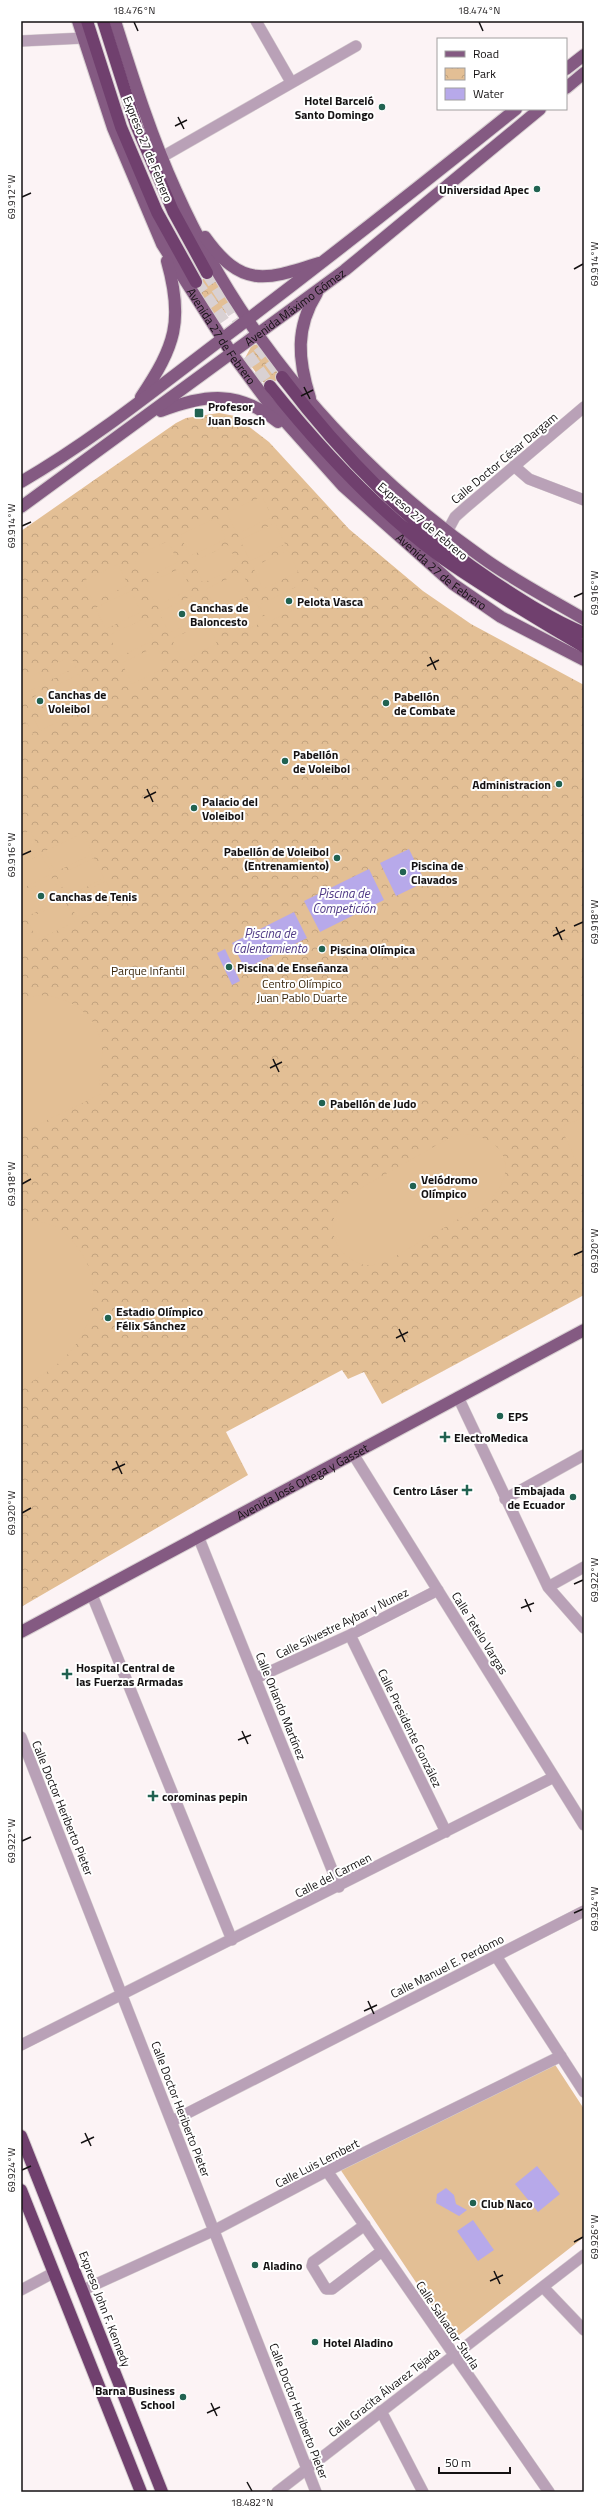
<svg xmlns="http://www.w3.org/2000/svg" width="605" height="2513" font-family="'Titillium Web',sans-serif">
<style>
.park{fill:url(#park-crowns)}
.garden{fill:#e3bf95}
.water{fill:#b7a9ea}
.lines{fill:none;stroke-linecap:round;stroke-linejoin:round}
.highway-tunnel{stroke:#d9d1d3;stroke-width:12;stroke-dasharray:12 6;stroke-linecap:butt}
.minor-casing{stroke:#d7cfd1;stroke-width:12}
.major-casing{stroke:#d7cfd1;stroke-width:14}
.highway-casing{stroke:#d7cfd1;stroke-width:14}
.minor{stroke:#b9a1b7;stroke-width:11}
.major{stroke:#845a82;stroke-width:12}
.highway{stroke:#70406e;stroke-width:12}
.ticks{fill:none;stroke:#141112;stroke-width:1.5}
.poi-dot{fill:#216251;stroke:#fff;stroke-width:1.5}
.labels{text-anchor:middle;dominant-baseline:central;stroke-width:4;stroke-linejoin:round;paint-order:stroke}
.poi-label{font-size:12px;font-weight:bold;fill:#141112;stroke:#fff;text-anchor:start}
.street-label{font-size:12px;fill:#141112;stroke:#fff}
.park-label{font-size:12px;fill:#39250b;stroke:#fff}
.water-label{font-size:13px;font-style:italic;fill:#503a86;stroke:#fff}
.neatline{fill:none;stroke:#141112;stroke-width:1.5}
.ticks-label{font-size:10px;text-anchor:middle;fill:#141112}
</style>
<defs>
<pattern id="park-crowns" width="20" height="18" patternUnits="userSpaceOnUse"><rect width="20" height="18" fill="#e3bf95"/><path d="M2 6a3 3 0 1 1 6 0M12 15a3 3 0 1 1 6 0" fill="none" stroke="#c2a37f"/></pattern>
</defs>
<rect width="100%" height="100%" fill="#fcf3f5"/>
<path class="park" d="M212 273 231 301 230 310 219 317 210 313 193 286Z
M261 344 285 374 267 387 245 358 252 345Z
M219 413 235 416 269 442 349 529 423 591 471 624 584 685V1295L382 1404 364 1372 348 1379 342 1370 226 1432 248 1475 21 1607V531L176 423 186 418Z"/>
<path class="garden" d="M262 496 272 517 237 534 227 513Z
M216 518 226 539 190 556 180 535Z
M275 523 285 544 250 561 240 540Z
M168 541 178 562 143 579 133 557Z
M228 545 239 566 203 583 193 562Z
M288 550 298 572 263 589 253 567Z
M118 564 128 585 93 602 83 581Z
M181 568 191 589 156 606 146 584Z
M242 572 252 594 217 611 206 589Z
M310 580 319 598 268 622 259 605Z
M131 591 141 612 106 629 95 608Z
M194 595 204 616 169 633 159 612Z
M255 600 265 621 230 638 219 617Z
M144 619 154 640 119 657 109 635Z
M207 622 217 644 182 661 172 639Z
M157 646 167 667 132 684 122 663Z
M70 656 76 667 53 679 47 668Z
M39 672 45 683 22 695 21 681Z
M79 674 85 685 62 697 56 686Z
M48 690 54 701 31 713 25 701Z
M89 692 94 703 71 715 66 704Z
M57 708 63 719 40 731 34 719Z
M27 723 33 734 21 740V726Z
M30 830 40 851 21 861V835Z
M83 833 93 854 55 872 45 851Z
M41 854 52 874 21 889V864Z
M94 858 104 878 67 897 57 876Z
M53 878 63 899 26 917 21 908V893Z
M106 881 116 901 78 920 68 899Z
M65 901 75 922 37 940 27 919Z
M21 922 32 943 21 948Z
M37 995C70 995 101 1016 102 1051 103 1069 94 1076 103 1093L21 1133V1000Z
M584 1023V1060L575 1056 566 1033Z
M584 1117V1179L561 1127Z
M464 1134C507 1138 519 1170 489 1201L389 1260C385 1261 379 1264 374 1265 350 1268 327 1242 334 1218 337 1207 343 1200 352 1193L451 1137Z
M21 1219C32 1221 51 1222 59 1229 106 1264 103 1323 61 1361 49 1371 34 1380 21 1389Z
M554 2063 584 2109V2237L454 2339 340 2169Z"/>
<path class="water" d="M409 849 425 882 396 896 380 863Z
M369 869 384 900 320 932 304 901Z
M294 912 307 938 245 969 232 943Z
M225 949 240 981 232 985 217 953Z
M537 2166 560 2194 538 2212 515 2184Z
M446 2188 454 2195 456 2204 467 2210 459 2216 436 2203 437 2194Z
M473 2220 494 2250 478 2261 457 2231Z"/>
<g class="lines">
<path class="highway-tunnel" d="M207 273 238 320 282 377
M196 282 270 386"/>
<g class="minor-casing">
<path id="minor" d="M256 21 291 82
M21 41 84 38
M162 157 356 46
M514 466 529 479 584 500
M447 532 455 517 465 508 584 407
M458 1397 548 1587 584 1628
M353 1454 584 1825
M505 1499 584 1455
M198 1536 339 1887
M548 1587 584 1567
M92 1595 232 1940
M350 1635 446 1832
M256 1678 350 1635 438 1590
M21 1737 316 2492
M496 1956 584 2092
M21 2045 554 1777
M172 2121 584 1911
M327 2171 549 2492
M365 2225 313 2262 312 2266 326 2289H332L382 2251
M543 2287 584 2330
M21 2290 53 2273
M83 2290 215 2230 327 2171 561 2056
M381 2411 423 2492
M277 2492 584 2255"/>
</g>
<g class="major-casing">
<g id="major">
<path id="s1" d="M78 21 113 128 162 244 232 354 267 401 343 486 453 584 501 617 584 660"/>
<path d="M115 21C133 78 151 136 176 191 242 339 351 465 483 558 515 581 550 599 584 619"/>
<path d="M566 69 584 55"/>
<path d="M566 88 584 73"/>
<path d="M205 237C242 289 266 280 319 263"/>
<path d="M141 397C175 346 184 321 167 261"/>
<path d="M310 398C298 360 295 328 317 293"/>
<path d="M161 411C205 394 239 390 278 422"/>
<path d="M21 482C92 441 156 389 222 339 321 264 419 187 516 109"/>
<path id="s2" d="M21 507 345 270 540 109"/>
<path id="s3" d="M21 1632 584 1330"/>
</g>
</g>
<g class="highway-casing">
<path id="highway" d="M87 21 121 127 157 212 196 282
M103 21 136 125 173 211 207 273
M282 377C343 457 410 526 494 582 523 601 552 620 584 633
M270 386C319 447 375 508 438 555 486 589 534 617 584 647
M21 2136 162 2492
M21 2190 141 2492"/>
</g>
<use href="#minor" class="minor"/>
<use href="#major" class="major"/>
<use href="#highway" class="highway"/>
</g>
<path class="ticks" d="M134 22 138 31M479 22 483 31M178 117 184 129M175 126 187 120M22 197 31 193M574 269 583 264M304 387 310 399M301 396 313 390M22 526 31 522M574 597 583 593M430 657 436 670M427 666 439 660M147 789 153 802M144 798 156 792M22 855 31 851M574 926 583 922M556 927 562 940M553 936 565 930M273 1059 279 1072M270 1068 282 1062M22 1184 31 1179M574 1255 583 1251M399 1329 405 1342M396 1338 408 1332M116 1461 122 1474M112 1470 125 1464M22 1513 31 1508M574 1584 583 1580M525 1599 531 1612M521 1608 534 1603M242 1731 248 1744M238 1740 251 1735M22 1841 31 1837M574 1913 583 1909M368 2001 374 2014M364 2011 377 2005M85 2133 91 2146M81 2143 94 2137M22 2170 31 2166M574 2242 583 2237M494 2271 500 2284M490 2281 503 2275M211 2403 217 2416M207 2413 220 2407M247 2482 252 2491"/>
<g class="poi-dot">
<circle cx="382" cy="107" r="4"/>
<circle cx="537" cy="189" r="4"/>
<rect x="194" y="408" width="10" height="10" rx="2"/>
<circle cx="289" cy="601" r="4"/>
<circle cx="182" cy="614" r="4"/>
<circle cx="40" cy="701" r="4"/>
<circle cx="386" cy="703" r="4"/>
<circle cx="285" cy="761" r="4"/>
<circle cx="559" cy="784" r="4"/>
<circle cx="194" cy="808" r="4"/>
<circle cx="337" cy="858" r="4"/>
<circle cx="403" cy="872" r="4"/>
<circle cx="41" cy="896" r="4"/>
<circle cx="322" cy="949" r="4"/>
<circle cx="229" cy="967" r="4"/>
<circle cx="322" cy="1103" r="4"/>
<circle cx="413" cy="1186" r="4"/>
<circle cx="108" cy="1318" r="4"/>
<circle cx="500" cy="1416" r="4"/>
<path d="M443 1431h4v4h4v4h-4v4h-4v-4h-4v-4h4z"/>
<path d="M465 1484h4v4h4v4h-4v4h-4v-4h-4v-4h4z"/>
<circle cx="573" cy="1497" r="4"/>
<path d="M65 1668h4v4h4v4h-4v4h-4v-4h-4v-4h4z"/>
<path d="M151 1790h4v4h4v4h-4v4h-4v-4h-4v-4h4z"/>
<circle cx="473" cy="2203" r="4"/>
<circle cx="255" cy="2265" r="4"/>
<circle cx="315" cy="2342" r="4"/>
<circle cx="183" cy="2397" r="4"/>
</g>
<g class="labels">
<g class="poi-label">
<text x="374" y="100" text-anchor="end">Hotel Barceló<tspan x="374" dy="14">Santo Domingo</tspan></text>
<text x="529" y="189" text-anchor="end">Universidad Apec</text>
<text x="208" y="406">Profesor<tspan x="208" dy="14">Juan Bosch</tspan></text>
<text x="297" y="601">Pelota Vasca</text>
<text x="190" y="607">Canchas de<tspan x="190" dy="14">Baloncesto</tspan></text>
<text x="48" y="694">Canchas de<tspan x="48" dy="14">Voleibol</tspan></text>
<text x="394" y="696">Pabellón<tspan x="394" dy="14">de Combate</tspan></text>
<text x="293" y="754">Pabellón<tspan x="293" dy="14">de Voleibol</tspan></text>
<text x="551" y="784" text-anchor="end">Administracion</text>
<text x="202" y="801">Palacio del<tspan x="202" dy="14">Voleibol</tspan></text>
<text x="329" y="851" text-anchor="end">Pabellón de Voleibol<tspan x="329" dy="14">(Entrenamiento)</tspan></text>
<text x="411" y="865">Piscina de<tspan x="411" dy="14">Clavados</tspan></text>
<text x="49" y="896">Canchas de Tenis</text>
<text x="330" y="949">Piscina Olímpica</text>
<text x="237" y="967">Piscina de Enseñanza</text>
<text x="330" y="1103">Pabellón de Judo</text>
<text x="421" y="1179">Velódromo<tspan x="421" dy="14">Olímpico</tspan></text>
<text x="116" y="1311">Estadio Olímpico<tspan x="116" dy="14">Félix Sánchez</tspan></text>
<text x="508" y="1416">EPS</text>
<text x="454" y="1437">ElectroMedica</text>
<text x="458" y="1490" text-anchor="end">Centro Láser</text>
<text x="565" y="1490" text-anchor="end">Embajada<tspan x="565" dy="14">de Ecuador</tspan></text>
<text x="76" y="1667">Hospital Central de<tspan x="76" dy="14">las Fuerzas Armadas</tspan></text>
<text x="162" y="1796">corominas pepin</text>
<text x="481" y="2203">Club Naco</text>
<text x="263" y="2265">Aladino</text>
<text x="323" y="2342">Hotel Aladino</text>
<text x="175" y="2390" text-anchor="end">Barna Business<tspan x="175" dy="14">School</tspan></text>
</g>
<g class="street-label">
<text transform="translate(148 149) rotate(68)">Expreso 27 de Febrero</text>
<text stroke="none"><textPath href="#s2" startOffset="339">Avenida Máximo Gómez</textPath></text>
<text stroke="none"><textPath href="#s1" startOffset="348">Avenida 27 de Febrero</textPath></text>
<text transform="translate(504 458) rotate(-40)">Calle Doctor César Dargam</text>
<text transform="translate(423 521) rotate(40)">Expreso 27 de Febrero</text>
<text stroke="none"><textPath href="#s1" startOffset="672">Avenida 27 de Febrero</textPath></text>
<text stroke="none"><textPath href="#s3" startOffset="319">Avenida José Ortega y Gasset</textPath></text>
<text transform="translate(342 1623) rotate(-26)">Calle Silvestre Aybar y Nunez</text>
<text transform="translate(480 1633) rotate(58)">Calle Tetelo Vargas</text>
<text transform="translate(281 1706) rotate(68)">Calle Orlando Martínez</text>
<text transform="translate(410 1728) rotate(64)">Calle Presidente González</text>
<text transform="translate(63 1808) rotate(68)">Calle Doctor Heriberto Pieter</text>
<text transform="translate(333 1875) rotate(-27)">Calle del Carmen</text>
<text transform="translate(447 1966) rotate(-27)">Calle Manuel E. Perdomo</text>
<text transform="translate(181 2109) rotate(69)">Calle Doctor Heriberto Pieter</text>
<text transform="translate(317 2163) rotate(-27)">Calle Luis Lembert</text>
<text transform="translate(105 2309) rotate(69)">Expreso John F. Kennedy</text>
<text transform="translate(448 2325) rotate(56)">Calle Salvador Sturla</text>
<text transform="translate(384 2392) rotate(-38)">Calle Gracita Álvarez Tejada</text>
<text transform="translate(299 2411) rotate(69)">Calle Doctor Heriberto Pieter</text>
</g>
<g class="park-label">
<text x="148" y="970">Parque Infantil</text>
<text x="302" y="983">Centro Olímpico<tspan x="302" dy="14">Juan Pablo Duarte</tspan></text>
</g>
<g class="water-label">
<text x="344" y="893">Piscina de<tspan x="344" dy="15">Competición</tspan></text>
<text x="270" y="933">Piscina de<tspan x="270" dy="15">Calentamiento</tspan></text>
</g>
</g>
<rect width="605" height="2513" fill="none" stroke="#ffffff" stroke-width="44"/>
<rect x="437" y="38" width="130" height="72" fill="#ffffff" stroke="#a1a0a0"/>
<rect x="445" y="51" width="20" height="6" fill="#845a82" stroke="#a1a0a0"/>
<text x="473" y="58" font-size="12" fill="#141112">Road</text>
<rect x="445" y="68" width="20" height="12" fill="url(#park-crowns)" stroke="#a1a0a0"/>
<text x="473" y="78" font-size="12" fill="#141112">Park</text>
<rect x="445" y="88" width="20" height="12" fill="#b7a9ea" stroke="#a1a0a0"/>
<text x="473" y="98" font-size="12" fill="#141112">Water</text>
<path d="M439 2467v6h71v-6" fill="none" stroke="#141112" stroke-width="2"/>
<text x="445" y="2467" font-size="12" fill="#141112" stroke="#ffffff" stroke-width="3" paint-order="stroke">50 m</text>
<rect x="22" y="22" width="561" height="2469" class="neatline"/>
<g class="ticks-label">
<text x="134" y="14">18.476°N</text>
<text x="479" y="14">18.474°N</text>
<text transform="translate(11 197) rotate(-90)" y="4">69.912°W</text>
<text transform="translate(594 264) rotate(-90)" y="4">69.914°W</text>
<text transform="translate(11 526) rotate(-90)" y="4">69.914°W</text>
<text transform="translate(594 593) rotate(-90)" y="4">69.916°W</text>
<text transform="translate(11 855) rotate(-90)" y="4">69.916°W</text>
<text transform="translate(594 922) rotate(-90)" y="4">69.918°W</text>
<text transform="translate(11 1184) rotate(-90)" y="4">69.918°W</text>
<text transform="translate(594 1251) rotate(-90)" y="4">69.920°W</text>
<text transform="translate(11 1513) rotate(-90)" y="4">69.920°W</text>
<text transform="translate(594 1580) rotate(-90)" y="4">69.922°W</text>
<text transform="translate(11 1841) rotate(-90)" y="4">69.922°W</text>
<text transform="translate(594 1909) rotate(-90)" y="4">69.924°W</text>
<text transform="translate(11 2170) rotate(-90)" y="4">69.924°W</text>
<text transform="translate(594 2237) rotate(-90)" y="4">69.926°W</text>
<text x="252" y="2506">18.482°N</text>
</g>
</svg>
